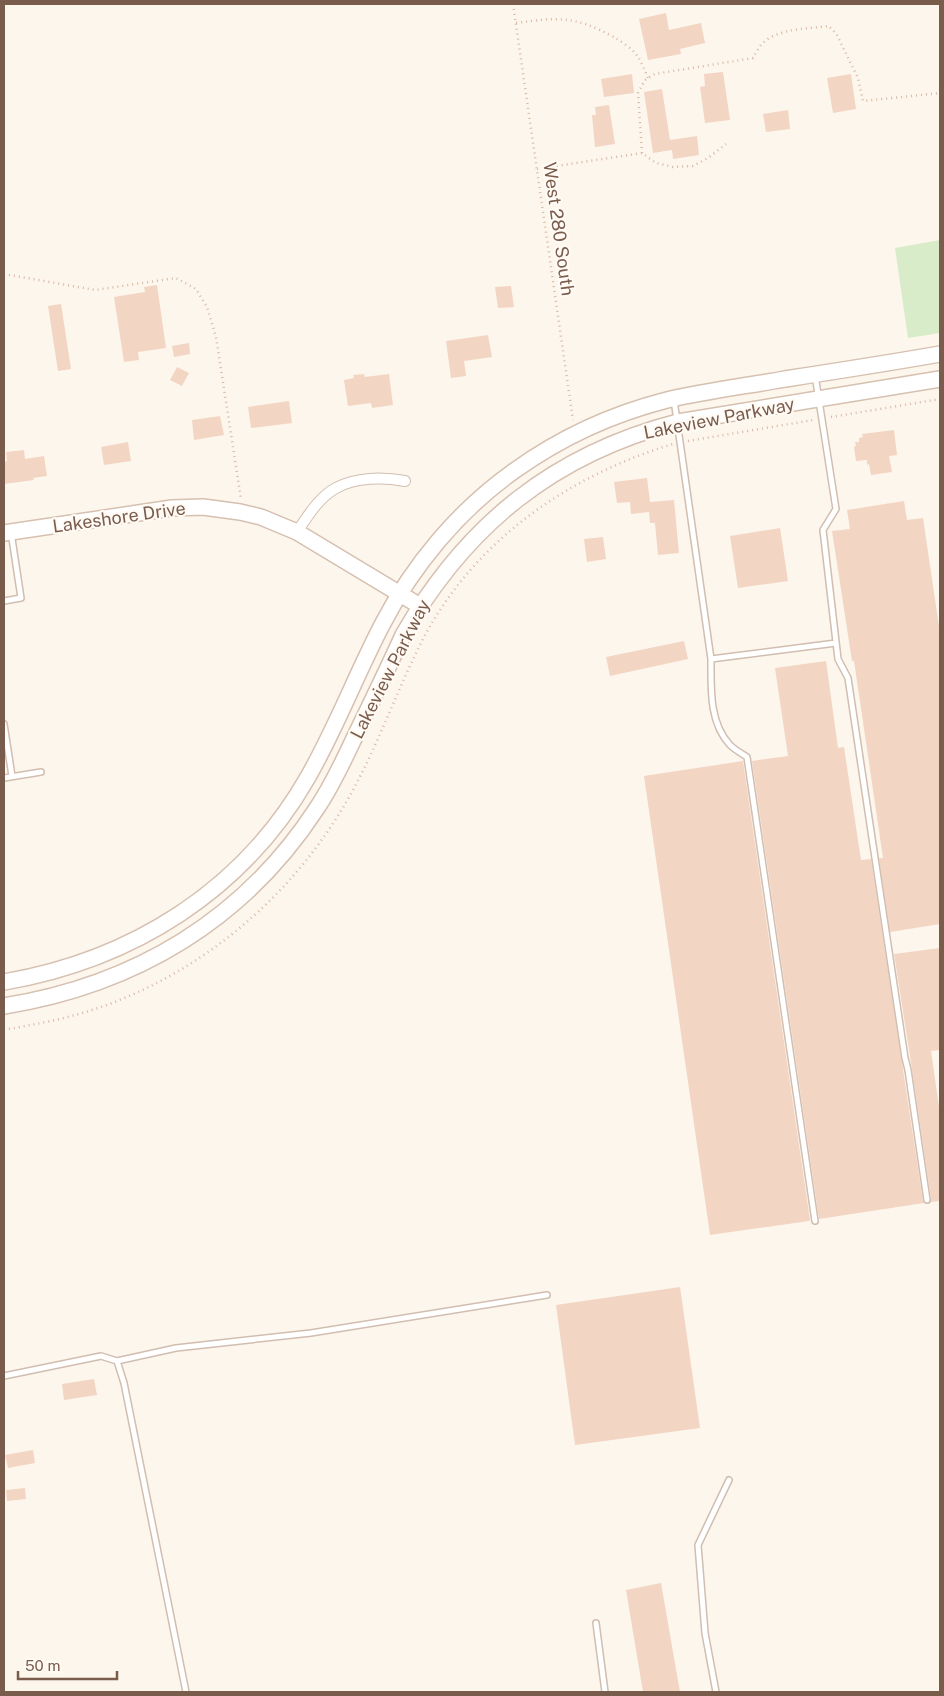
<svg xmlns="http://www.w3.org/2000/svg" width="944" height="1696" font-family="'Public Sans',sans-serif">
<style>
.green{fill:#d8ecc9}
.building{fill:#f3d5c3}
.lines{fill:none;stroke-linecap:round;stroke-linejoin:round}
.lane-casing{stroke:#d1beb0;stroke-width:8}
.street-casing{stroke:#d1beb0;stroke-width:12}
.secondary-casing{stroke:#d6c0b0;stroke-width:18}
.path{stroke:#d9b8a5;stroke-width:2.5;stroke-dasharray:1 4;stroke-linecap:butt}
.lane{stroke:#fff;stroke-width:5}
.street{stroke:#fff;stroke-width:10}
.secondary{stroke:#fff;stroke-width:15}
.labels{text-anchor:middle;dominant-baseline:central;stroke-width:4.5;stroke-linejoin:round;paint-order:stroke}
.street-label{font-size:18px;fill:#7a5c4d;stroke:#fffaf3}
</style>
<rect width="100%" height="100%" fill="#fdf6ec"/>
<path class="green" d="M940 240V333L908 338 895 248Z"/>
<path class="building" d="M666 13 669 30 701 23 705 43 680 49 681 54 648 60 639 19Z
M723 72 730 120 705 123 700 87 705 86 704 74Z
M632 74 634 93 604 97 601 79Z
M851 74 856 109 833 113 827 78Z
M662 89 670 140 697 136 699 155 673 159 672 150 653 153 644 92Z
M609 105 615 144 595 147 592 115H596L595 107Z
M788 110 790 129 766 132 763 114Z
M157 285 166 348 138 352 139 360 124 362 114 297 145 292 144 287Z
M511 286 514 307 498 308 495 287Z
M61 304 71 369 58 371 48 306Z
M488 335 492 357 464 361 466 376 451 378 446 341Z
M189 343 190 354 174 357 172 346Z
M177 367 189 373 182 386 170 380Z
M364 374 365 377 389 374 393 405 372 408 371 403 348 406 344 380 354 378 353 375Z
M289 401 292 423 251 428 248 407Z
M220 416 224 435 194 440 192 420Z
M894 430 897 455 889 456 892 472 871 475 869 464 867 465V460L856 461 854 447 856 446 855 442H859V438L863 437 862 434Z
M128 442 131 461 104 465 101 447Z
M24 450 25 459 44 456 47 476 33 478 34 480 4 484V462L7 461 6 452Z
M647 478 650 502 674 500 679 553 658 555 655 523H650L649 512 631 514 630 502 617 503 614 482Z
M904 501 907 520 923 518 940 633V924L890 932 879 858H883L854 661H852L832 531 850 529 847 510Z
M780 528 788 581 738 588 730 536Z
M603 537 606 559 587 562 584 539Z
M684 641 688 659 610 676 606 657Z
M826 661 838 748 844 747 861 860 871 859 923 1201 924 1203 819 1219 752 761 788 756 775 668Z
M743 761 810 1220 809 1221 710 1235 644 776Z
M940 948V1050L931 1051 940 1114V1201L930 1202 931 1199 912 1069 894 954Z
M680 1287 700 1428 575 1445 556 1305Z
M94 1379 97 1395 64 1400 62 1384Z
M33 1450 35 1463 8 1468 5 1455Z
M25 1488 26 1499 7 1501 6 1490Z
M661 1583 680 1692H643L626 1590Z"/>
<g class="lines">
<g class="lane-casing">
<path id="lane" d="M815 375 836 509 823 530 838 659 848 678 905 1058 908 1070 927 1200
M674 400 711 659C711 688 709 723 730 745 735 750 741 753 747 757L815 1221
M4 601 21 598 11 532
M711 659 836 643
M4 724 12 776
M4 778 41 772
M117 1361 176 1348 311 1333 547 1295
M4 1376 101 1356 117 1361 124 1383 186 1692
M596 1623 605 1692
M716 1692 705 1633 698 1545 729 1480"/>
</g>
<g class="street-casing">
<path id="street" d="M297 532C307 517 319 497 336 488 356 477 383 477 405 481"/>
</g>
<g class="secondary-casing">
<path id="secondary" d="M4 533 172 508 203 507 240 512 261 517 297 532 420 606
M4 982C132 960 243 891 308 777 336 728 356 675 382 625 413 565 459 510 514 471 560 438 612 414 667 400 706 391 746 386 785 379 837 371 889 363 940 354
M4 1006C135 985 244 920 317 808 334 783 346 755 359 728 374 697 389 666 403 635 466 525 554 454 678 422L940 379"/>
</g>
<path class="path" d="M513 4 573 420
M516 23C559 17 575 16 614 37 622 42 633 49 638 57 642 63 645 71 648 78
M642 153 638 93 645 80 655 74 753 58C755 54 758 49 761 45 776 28 808 29 829 26L837 35 858 78 863 101 940 93
M537 169 642 153 656 163 673 167 693 166 708 158 726 144
M4 274 95 290 176 278 196 289 207 307 216 337 241 499
M831 417 940 399
M688 441 813 420
M4 1030C24 1026 44 1023 64 1018 177 990 277 914 339 814 373 760 393 698 422 641 473 542 567 476 673 444"/>
<use href="#lane" class="lane"/>
<use href="#street" class="street"/>
<use href="#secondary" class="secondary"/>
</g>
<g class="labels">
<g class="street-label">
<text transform="translate(559 229) rotate(82)">West 280 South</text>
<text transform="translate(719 418) rotate(-11)">Lakeview Parkway</text>
<text transform="translate(119 517) rotate(-8)">Lakeshore Drive</text>
<text transform="translate(390 669) rotate(-63)">Lakeview Parkway</text>
</g>
</g>
<rect width="944" height="1696" fill="none" stroke="#7a5c4d" stroke-width="10"/>
<path d="M18 1671v8h99v-8" fill="none" stroke="#7a5c4d" stroke-width="2.5"/>
<text x="25" y="1671" font-size="15" fill="#7a5c4d" stroke="#fffaf3" stroke-width="4" paint-order="stroke">50 m</text>
</svg>
